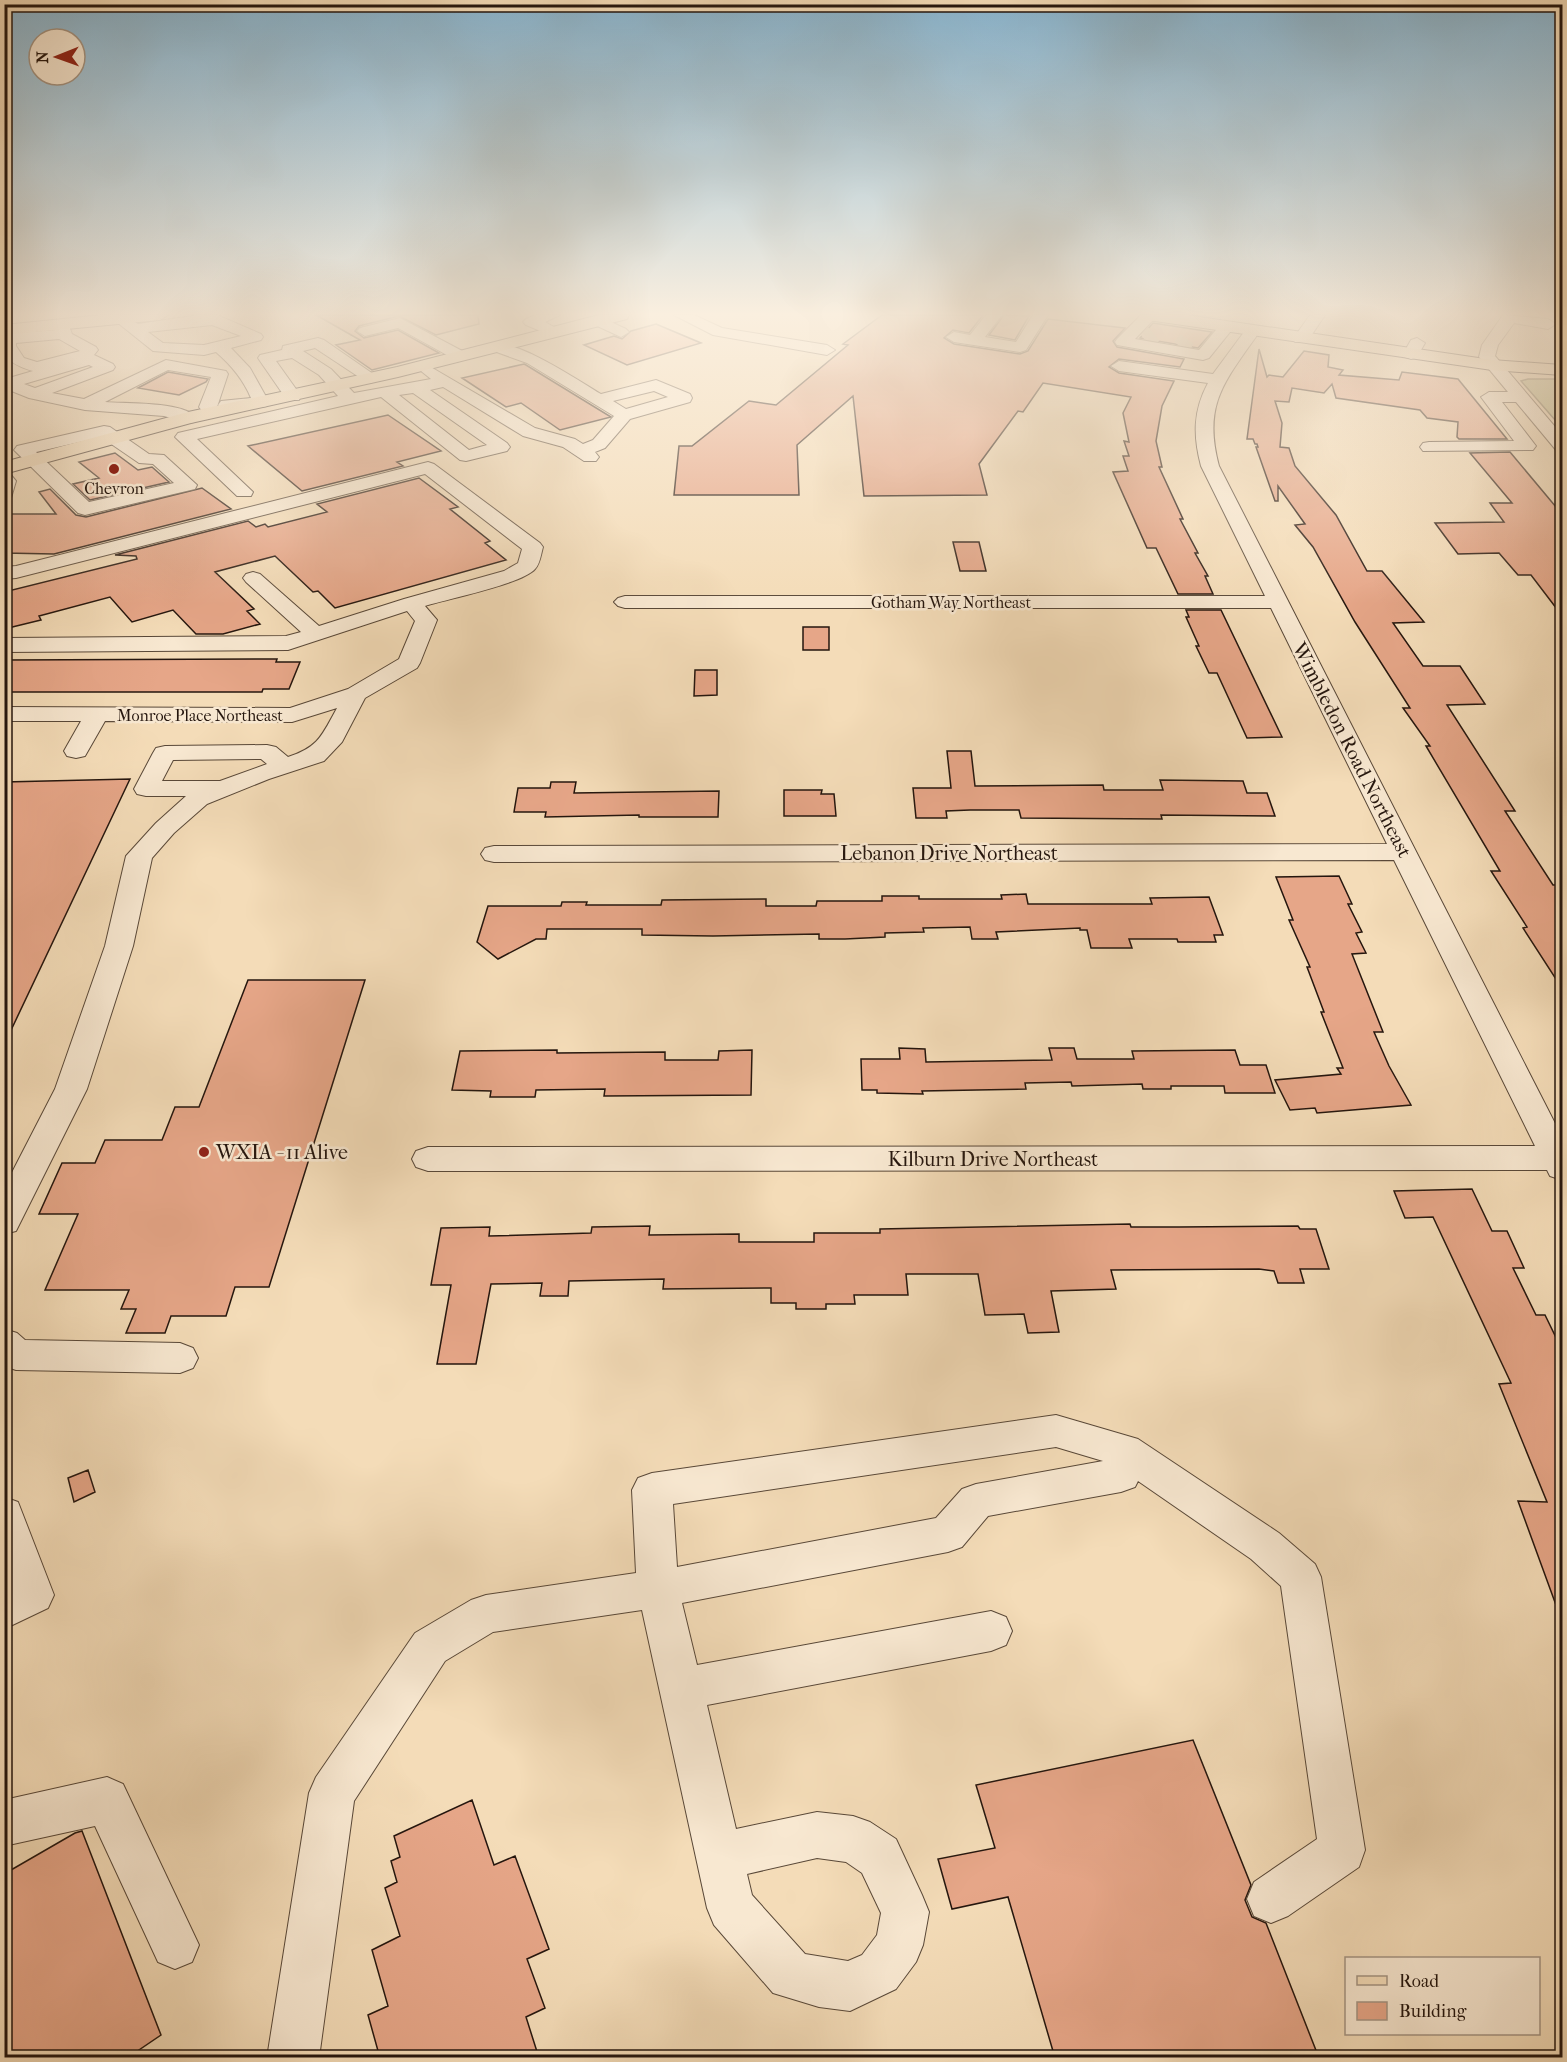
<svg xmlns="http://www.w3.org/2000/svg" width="1567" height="2062" font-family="'IM FELL French Canon',serif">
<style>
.green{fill:#c0bf8b;stroke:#726a4c;stroke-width:1.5}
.building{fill:#e6a688;stroke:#25160e;stroke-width:1.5}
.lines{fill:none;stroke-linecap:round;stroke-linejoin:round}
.minor-tunnel{stroke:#cbb496;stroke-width:17;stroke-dasharray:17 8;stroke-linecap:butt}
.minor-casing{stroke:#594838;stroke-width:2}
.major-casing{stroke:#25160e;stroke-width:2}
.minor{fill:#f8e8d1;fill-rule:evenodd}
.major{fill:#f4dcb8;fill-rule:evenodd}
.poi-dot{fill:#8f2418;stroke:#f8e8d1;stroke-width:2}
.labels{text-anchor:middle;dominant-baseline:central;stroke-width:5;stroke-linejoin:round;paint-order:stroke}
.far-poi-label{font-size:16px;fill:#25160e;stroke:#f8e8d1}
.far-street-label{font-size:16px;fill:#25160e;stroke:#f8e8d1}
.street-label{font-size:20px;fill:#25160e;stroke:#f8e8d1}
.poi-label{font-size:20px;fill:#25160e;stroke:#f8e8d1;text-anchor:start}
</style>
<rect width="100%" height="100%" fill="#f4dcb8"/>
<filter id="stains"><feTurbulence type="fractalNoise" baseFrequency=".00333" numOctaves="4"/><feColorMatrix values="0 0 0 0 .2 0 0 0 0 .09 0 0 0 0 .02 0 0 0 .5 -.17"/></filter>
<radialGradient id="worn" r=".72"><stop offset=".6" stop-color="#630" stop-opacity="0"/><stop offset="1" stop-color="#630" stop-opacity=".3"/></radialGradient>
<path class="green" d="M1528 379H1562V428L1521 381Z"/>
<path class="building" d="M316 315H478L479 324 436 335 399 316 359 326 355 331 364 338 398 330 439 353 372 370 336 345 360 340Z
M882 315H983L969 333 953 330 944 338 954 344 1020 354 1028 351 1048 319 1125 328 1113 341 1117 347 1184 359 1180 367 1119 359 1109 367 1119 373 1174 381 1162 406 1156 441 1162 467H1159L1183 519H1180L1198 553H1195L1208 576H1205L1213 594H1178L1156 548H1147L1113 472 1128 471 1123 456H1129L1124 441 1129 442 1123 413 1131 397 1043 383 1023 412 1018 411 979 464 987 495 864 496 853 396 797 445 799 495H674L679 446H692L749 401 776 405 848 345 843 344Z
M1004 315 1029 316 1015 340 989 335Z
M1153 323 1212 332 1198 348 1140 338Z
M656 324 701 343 627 365 584 345 614 336 622 339 631 331Z
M1259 349 1267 377 1269 375 1283 377 1304 351 1329 355 1328 367 1343 370 1339 375 1399 380 1402 372 1458 379 1507 439H1459L1457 437 1458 422 1427 418 1420 410 1336 398 1332 384 1324 393 1292 388 1289 402 1275 401 1282 423 1280 447 1289 448 1295 466 1336 515 1367 571H1382L1424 622 1393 623 1423 666H1460L1485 704 1447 705 1515 811H1505L1553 885H1563V990L1523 928 1527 927 1491 871H1500L1426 746H1430L1403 708H1410L1355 622 1313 547 1295 525 1305 524 1278 486V501H1275L1256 447H1258L1257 444H1255L1253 439H1247Z
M524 364 526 365 611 417 560 430 521 403 506 407 462 378Z
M168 372 208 379 206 382 179 395 138 388Z
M388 415 441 451 397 462 403 466 302 491 248 446Z
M1510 452 1556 507H1563V617L1531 575H1518L1499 553 1458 554 1435 523 1504 522 1490 503H1512L1470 453Z
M115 453 138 470 152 467 169 482 90 500 73 484 99 478 79 462Z
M419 478 458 507 450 509 490 541 485 543 506 560 335 608 318 591 313 592 275 556 215 572 254 609 247 611 260 624 223 634H196L173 610 132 622 110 597 39 616 41 620 4 629V592L137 559 136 556 115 555 248 521 256 527 265 524 268 527 327 512 317 504Z
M202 488 231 509 54 554 4 553V514H56L39 492 50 489 76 515 86 517Z
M953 542H979L986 571H960Z
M1186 610H1221L1282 737 1247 738 1217 673H1209L1196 646H1199L1186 617H1189Z
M803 627H829V650H803Z
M277 659 276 662H300L289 689H263L262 692H4V660Z
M695 670H717V695L694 696Z
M947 751H971L975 786 1103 785 1104 790H1163L1160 780 1243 781 1247 793H1267L1275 816 1161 815 1162 819 1021 818 1019 810H970L946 811 947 818H916L913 788H951Z
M130 779 4 1045V782Z
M551 782H576L574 793 719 791 718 817H639V815L545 817 546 812H514L518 788H550Z
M784 790H822L821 794H834L836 816H784Z
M1339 876 1352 904H1348L1362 932 1356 933 1366 953 1352 954 1383 1032H1374L1389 1066 1411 1105 1317 1113 1315 1108 1290 1110 1275 1080 1341 1074 1337 1068H1343L1321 1012H1324L1307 967H1310L1289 920H1293L1276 877Z
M1026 894 1028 904H1152L1150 898 1209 897 1223 935H1214L1216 942H1178L1177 939H1129L1132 948H1091L1087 930H1080V928L996 932 998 939H972L970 927 923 928 924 932 885 933V937L845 939H819V934L713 936 642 935V929H547L546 939H536L498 959 477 942 488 906H561L562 902H587L586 905H661L662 900 766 899V906H816L817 901H882V896H919V899H1002L1001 895Z
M248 980H365L269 1287H235L226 1316H171L165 1333H126L136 1309H121L129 1290H45L78 1214H39L62 1163H95L105 1140H162L175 1107H199Z
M899 1048 925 1049 926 1062 1052 1060 1049 1048H1074L1077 1059H1134L1132 1051 1235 1050 1240 1065H1266L1275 1093H1225L1224 1086H1171V1089H1143L1142 1084 1072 1086 1071 1082 1025 1083 1026 1089 922 1091 923 1094 877 1093V1090H862L861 1059H900Z
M557 1050V1053L665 1052V1060H718L719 1051 752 1050 751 1095 604 1096 605 1089 536 1090 535 1097H490L491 1091 452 1090 460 1051Z
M1472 1189 1492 1231H1507L1524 1268H1513L1536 1315H1545L1563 1352V1616H1560L1518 1501 1547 1502 1499 1384 1511 1383 1433 1217 1405 1218 1394 1191Z
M1130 1224 1131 1227H1179L1298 1226 1300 1229H1316L1329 1269H1300L1304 1283H1278L1274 1271 1259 1269 1111 1270 1116 1289 1051 1291 1059 1332 1028 1333 1024 1314 985 1315 978 1274H906L908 1295H854L855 1304H826V1309H796V1303H771V1288L663 1289 664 1279 569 1281 568 1296H540L542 1283 491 1284 476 1364H437L451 1285H431L441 1228 490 1227 489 1236 591 1233 592 1227 650 1226 649 1235 739 1234V1242H814V1233H880V1229Z
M88 1470 95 1492 74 1502 68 1478Z
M1193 1740 1251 1885 1245 1900 1252 1917 1266 1923 1319 2058H1055L1008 1897 952 1909 938 1859 995 1848 976 1785Z
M472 1800 494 1865 515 1856 549 1949 527 1959 545 2008 526 2017 539 2058H380L368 2015 388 2006 372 1950 400 1936 385 1888 397 1882 391 1861 400 1857 394 1836Z
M82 1831 161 2035 127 2058H4V1874L75 1833Z"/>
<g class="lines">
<path class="minor-tunnel" d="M1146 341 1154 334
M1181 347 1187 339"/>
<g class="minor-casing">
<path id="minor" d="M123 315 138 324 199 315H217L261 334 263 337 261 340 231 348 250 368 269 402 267 406 261 407 221 409 218 405 221 401 251 398C243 379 231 365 216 352L204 355 153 351 118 323 115 320 118 317ZM212 325 241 336 204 345 163 343 148 332Z
M536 315H560L545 322 563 332 560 335H550L526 325 523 322 526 319Z
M674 315H694L722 328 827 345 835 350 827 355 713 335Z
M986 315H1002L985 337 1016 342 1033 315H1048L1026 350 1020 352 954 342 946 337 954 332 970 335Z
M1141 315 1157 316 1135 339 1199 350 1221 324 1226 322 1234 327 1209 358 1203 360 1117 345 1115 342 1117 339Z
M1310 315H1325L1307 342H1295L1293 339Z
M1503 315 1548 319 1556 324 1548 329 1514 323 1498 345 1495 356 1562 435V451L1556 450 1516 402H1502L1536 446 1533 450 1423 451 1420 447 1423 443 1429 442 1514 441 1481 397 1489 392H1508L1479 357 1482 345Z
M598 316 626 329 629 332 621 337 593 324 590 321 593 318Z
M400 318 466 353 468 356 460 361 454 359 398 328 365 336 357 331 360 328Z
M63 321 68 323 72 334 96 347 98 350 94 355 113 364 115 367 113 370 52 393 84 399 166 360 226 371 228 374 217 407 214 411H202L199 407 211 377 168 370 105 402C125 404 184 401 197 418L194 422 188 423 164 416 85 410 29 398 4 388V377L9 378 33 371C6 363 0 355 6 327H16L18 333 56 330 58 323ZM59 339 80 351 37 362 24 358 16 346V343ZM89 365 93 367 35 388 24 384Z
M1252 326 1260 331C1226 380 1202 403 1219 466L1562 1137V1180L1550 1176 1547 1170 428 1171 416 1167 412 1159 416 1151 428 1147 1535 1146 1394 860 494 862 485 860 481 854 485 848 494 846 1387 844 1271 608H625L618 606 614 602 618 598 625 596H1265L1201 466C1193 436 1193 411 1208 383L1119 371 1111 366 1119 361 1213 374 1247 328Z
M318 338 324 340 379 378 371 383 365 381 315 348 303 351 331 369 354 393 431 379 421 371 429 366 535 428 575 439 583 444 593 440 614 416 527 363 491 350 489 347 491 344C516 338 579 381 601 394L656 380 690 394 692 398 690 402 630 419 605 448 595 452 599 457 596 461H584L563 447 523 436 443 387 430 390 507 443 510 447 507 451 466 461 460 460 381 397 197 439 253 492 251 496H237L175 437 178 433 338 396 319 375 292 358 276 361 301 396 299 400H287L258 358 260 355 282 350 283 346ZM654 391 668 397 626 409 613 401ZM413 393 487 445 469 450 399 395Z
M1417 338 1425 343 1417 357 1411 359 1405 357 1403 354 1411 340Z
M104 426 110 427 149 454 164 455 197 485 195 489 85 515 78 513 14 450 17 446ZM101 437 139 463 153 464 174 483 89 502 36 452Z
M428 462 434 464 540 543 543 547C541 554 540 564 535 569 522 584 447 599 425 606L437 620 420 663 417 668 365 698 342 742 324 761 269 779 207 804 174 833 152 858 133 946 87 1089 16 1231 4 1234V1188L55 1089 105 946 126 856 156 823 186 796H146L137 794 134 789 153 753 156 748 165 746 267 745 276 747 288 757C319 747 322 735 337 708L292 722 105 721 85 756 76 758 67 756 64 751 81 721H4V707L290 708 348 689 399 659 415 621 407 611 288 650 4 652V638L286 636 301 632 246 582 243 578 246 574 253 572 260 574 319 626 404 599 504 571 518 563 522 549 425 474 16 578 4 579V567L16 566ZM261 759 267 764 220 781H162L173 760Z
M4 474 11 475 16 481 11 498 4 500Z
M4 1329 17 1333 25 1340 180 1343 193 1348 198 1358 193 1368 180 1373 16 1370 4 1366Z
M1056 1415 1138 1439 1279 1533 1315 1564 1321 1577 1365 1850 1359 1867 1288 1916 1271 1923 1254 1916 1247 1899 1254 1882 1317 1839 1281 1586 1251 1559 1138 1481 1135 1487 1121 1492 988 1516 962 1547 948 1552 682 1603 697 1665 991 1611 1006 1617 1012 1631 1006 1645 991 1651 707 1705 736 1829 817 1812 853 1816 870 1822 896 1839 922 1895 929 1912 923 1945 916 1962 896 1989 850 2011 819 2007 773 1993 714 1925 707 1908 642 1610 493 1632 445 1661 354 1801 319 2058H267L309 1793 316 1777 415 1633 471 1600 486 1595 636 1573 632 1490 638 1478 652 1473ZM1056 1447 1103 1461 976 1484 962 1489 936 1518 677 1567 673 1504ZM817 1858 846 1862 862 1873 881 1913 877 1935 862 1955 848 1961 805 1954 752 1895 747 1874Z
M4 1497 18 1502 54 1595 48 1608 4 1629V1589L9 1586 4 1573Z
M107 1777 123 1784 199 1945 192 1962 175 1969 158 1962 95 1826 4 1846V1800Z"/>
</g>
<g class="major-casing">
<path id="major" d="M102 315H168L160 320 4 335V325Z
M599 315H629L627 319 398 377 191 423 4 474V462L188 412 397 367Z
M1140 315H1186L1492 360 1562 365V375L1492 370 1148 320Z"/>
</g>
<use href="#minor" class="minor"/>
<use href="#major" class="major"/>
</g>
<linearGradient id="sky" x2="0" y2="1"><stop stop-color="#89b7d3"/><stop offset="0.52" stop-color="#faefdf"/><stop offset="1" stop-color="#faefdf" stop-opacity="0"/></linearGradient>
<rect width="1567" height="604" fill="url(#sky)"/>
<g class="poi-dot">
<circle cx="114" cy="469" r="6"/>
<circle cx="204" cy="1152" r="6"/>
</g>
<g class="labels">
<g class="far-poi-label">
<text x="114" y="488">Chevron</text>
</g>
<g class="far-street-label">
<text x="951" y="602">Gotham Way Northeast</text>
<text x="200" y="715">Monroe Place Northeast</text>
</g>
<g class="street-label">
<text transform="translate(1352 750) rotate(63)">Wimbledon Road Northeast</text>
<text x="949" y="853">Lebanon Drive Northeast</text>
<text x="993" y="1159">Kilburn Drive Northeast</text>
</g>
<g class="poi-label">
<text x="216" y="1152">WXIA - 11 Alive</text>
</g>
</g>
<rect width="1567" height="2062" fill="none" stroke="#f4dcb8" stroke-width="24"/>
<rect x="6" y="6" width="1555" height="2050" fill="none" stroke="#25160e" stroke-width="3"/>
<rect x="12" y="12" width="1543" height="2038" fill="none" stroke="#25160e" stroke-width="1.5"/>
<rect x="1345" y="1957" width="195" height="78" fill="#f8e8d1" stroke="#a49483" stroke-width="1.5"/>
<rect x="1357" y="1976" width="30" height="9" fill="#f4dcb8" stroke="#a49483" stroke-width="1.5"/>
<text x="1399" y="1987" font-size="18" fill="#25160e">Road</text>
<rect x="1357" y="2002" width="30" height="18" fill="#e6a688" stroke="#a49483" stroke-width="1.5"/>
<text x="1399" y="2017" font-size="18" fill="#25160e">Building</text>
<g transform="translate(57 57) rotate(269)"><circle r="28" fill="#f8e8d1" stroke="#a49483" stroke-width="1.5"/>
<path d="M0-4.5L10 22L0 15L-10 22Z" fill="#8f2418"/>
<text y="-9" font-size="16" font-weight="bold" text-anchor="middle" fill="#25160e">N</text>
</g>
<rect width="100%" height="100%" filter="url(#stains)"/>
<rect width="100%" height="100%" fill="url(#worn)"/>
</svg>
